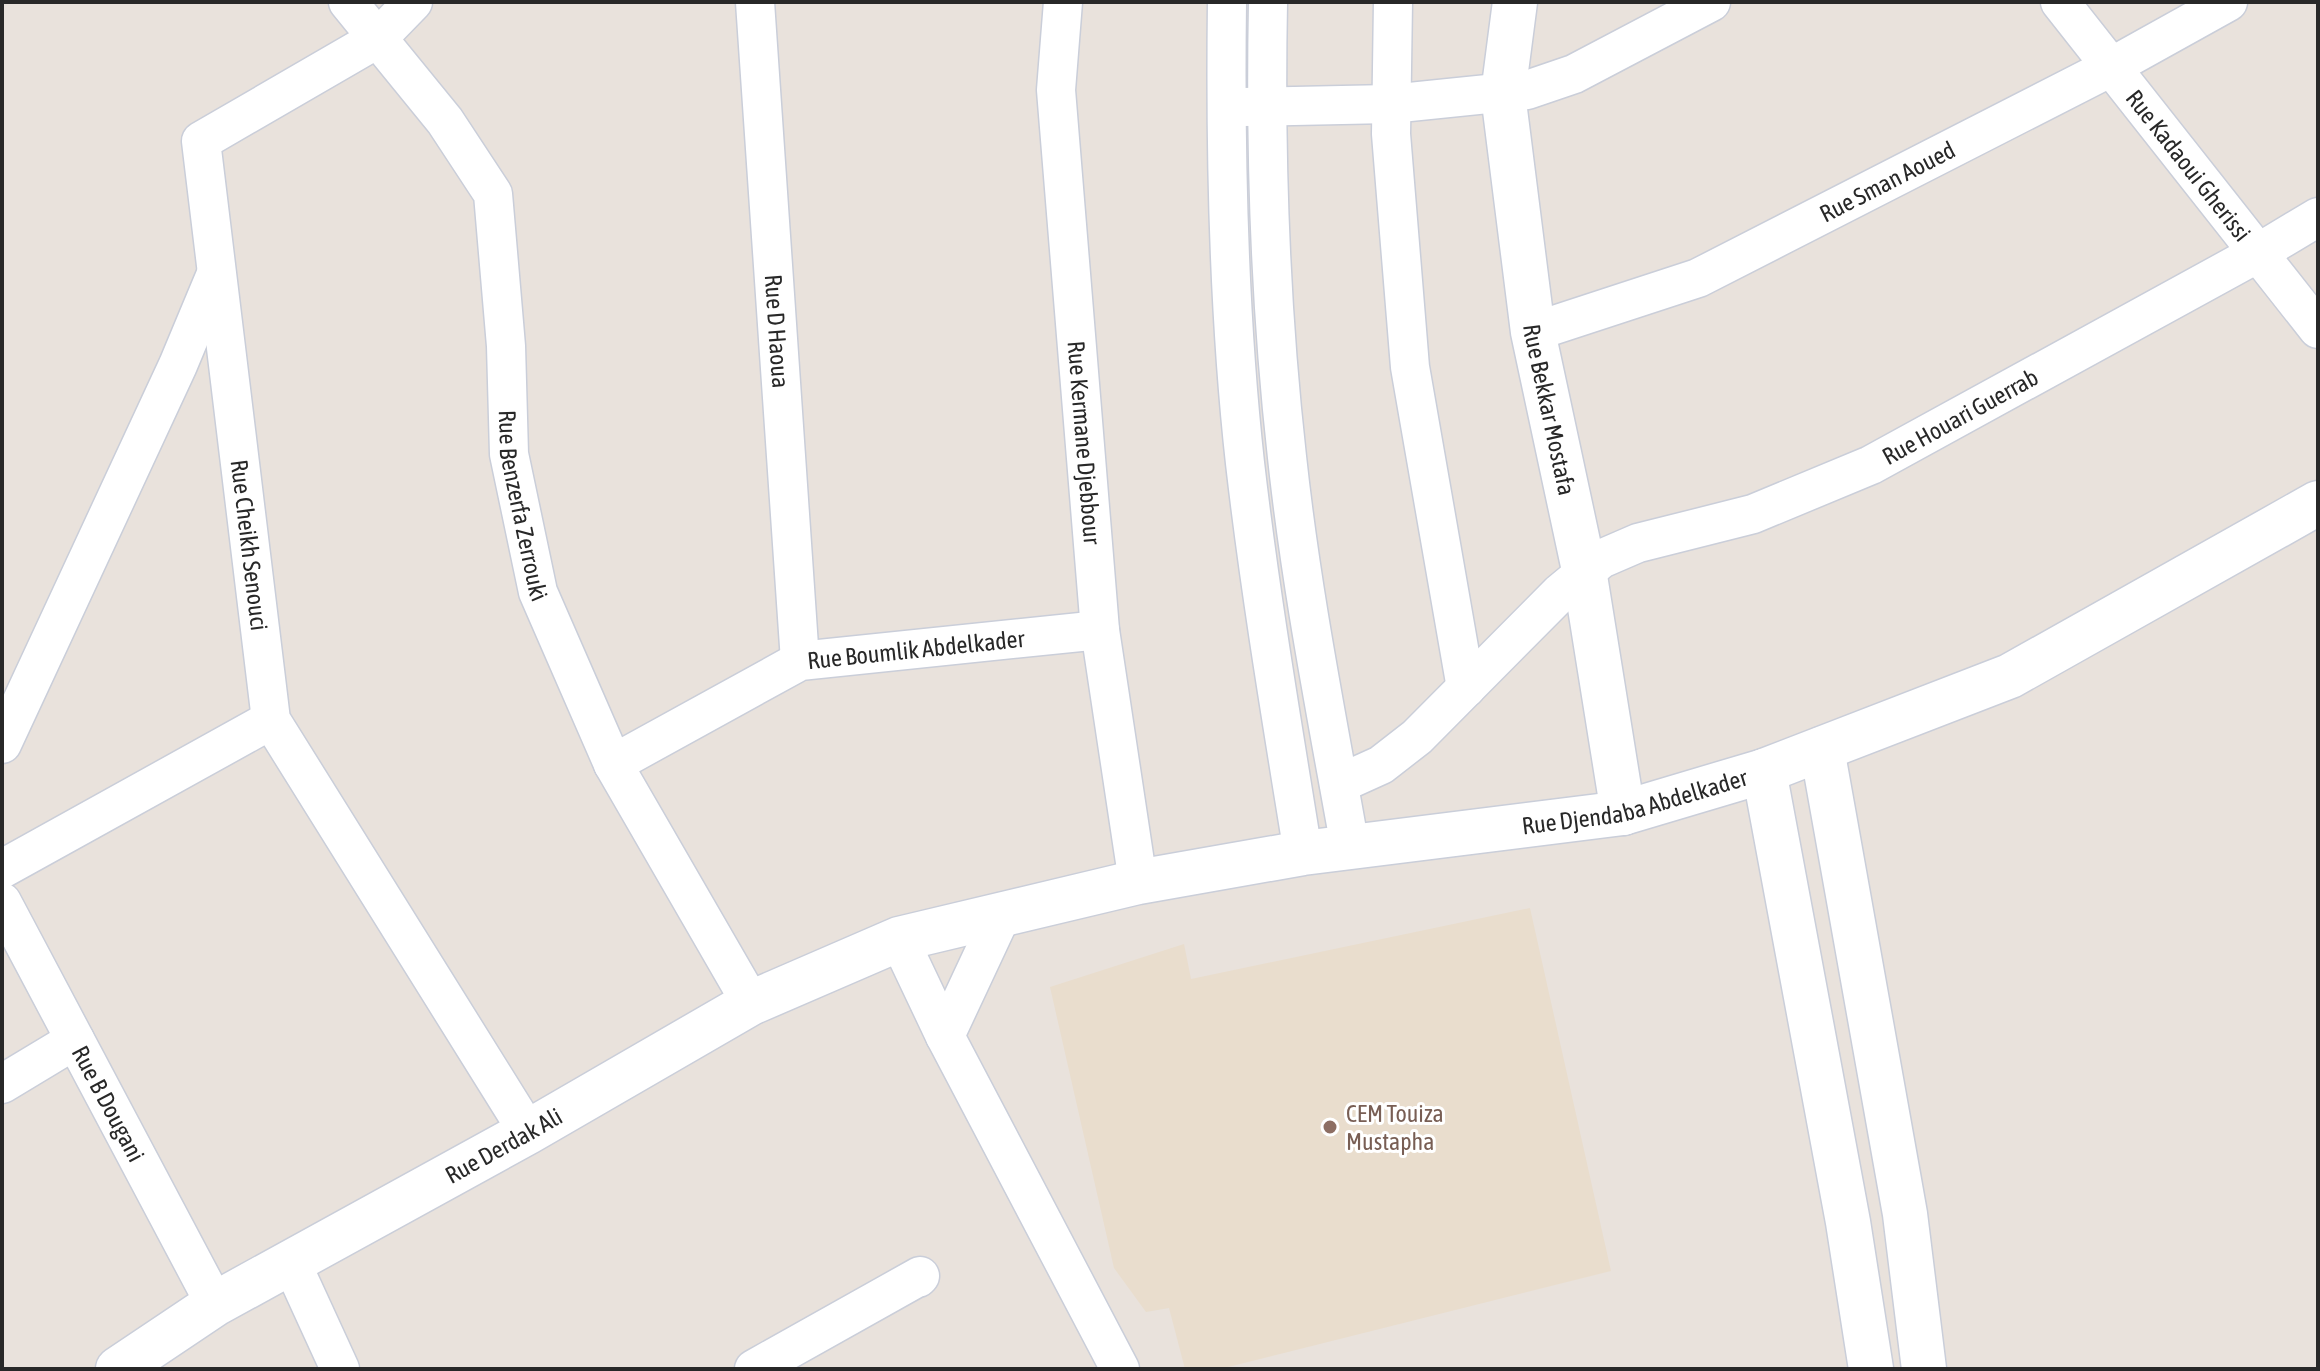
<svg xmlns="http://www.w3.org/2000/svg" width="2320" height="1371" font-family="'Asap Condensed',sans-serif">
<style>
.education{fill:#e9ddcd}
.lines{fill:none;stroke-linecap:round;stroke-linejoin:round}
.minor-casing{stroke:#caced9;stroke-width:41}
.tertiary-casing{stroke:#caced9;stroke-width:47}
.minor{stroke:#fff;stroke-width:38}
.tertiary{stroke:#fff;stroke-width:44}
.education-dot{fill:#8d6e63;stroke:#fff;stroke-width:3}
.labels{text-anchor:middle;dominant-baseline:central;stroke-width:6;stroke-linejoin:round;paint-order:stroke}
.street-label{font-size:24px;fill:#282828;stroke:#fff}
.education-label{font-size:24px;fill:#785e54;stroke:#fff;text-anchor:start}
</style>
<rect width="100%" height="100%" fill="#e9e2dc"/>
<path class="education" d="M1530 908 1611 1271 1220 1369H1185L1169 1308 1146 1312 1114 1268 1050 987 1184 944 1191 979Z"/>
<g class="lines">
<g class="minor-casing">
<g id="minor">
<path id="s1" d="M348 2 445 121 493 194 506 346 509 454 538 592 613 764 751 1003"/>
<path id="s2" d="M413 2 377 39 201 141 271 720 528 1132"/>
<path id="s3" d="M755 2 800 661"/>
<path id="s4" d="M1063 2 1056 90 1100 630 1138 882"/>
<path d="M1227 2C1225 156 1228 310 1245 463 1260 593 1282 723 1303 853"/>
<path d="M1268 2C1265 154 1270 306 1287 457 1301 588 1327 718 1350 847"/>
<path d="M1393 2 1391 134 1410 367 1466 688"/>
<path id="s5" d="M2060 2 2318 329"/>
<path d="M1243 107 1390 104 1527 90 1574 74 1711 2"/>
<path id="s6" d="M1533 332 1698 278 2111 67 2228 2"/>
<path d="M2 744 178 365 216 274"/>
<path id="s7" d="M613 764 800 661 1100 630"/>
<path id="s8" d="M1339 784 1381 765 1417 737 1560 593 1601 559 1638 543 1753 514 1871 465 2258 253 2318 217"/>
<path d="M2 869 271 720"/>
<path id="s9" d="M2 902 215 1304"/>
<path d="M899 939 945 1036 1120 1369"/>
<path d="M945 1036 1002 914"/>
<path d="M2 1084 75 1040"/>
<path d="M291 1262 340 1369"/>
<path d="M754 1369 920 1276 918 1278"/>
</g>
</g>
<g class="tertiary-casing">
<g id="tertiary">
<path id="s10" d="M1515 2 1503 94 1533 332 1584 570 1623 813"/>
<path d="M1822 749 1905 1214 1924 1369"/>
<path d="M1764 771 1848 1222 1871 1369"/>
<path id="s11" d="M118 1369 215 1304 528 1132 751 1003 899 939 1138 882 1303 853 1623 813 1764 771 2010 676 2318 503"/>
</g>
</g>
<use href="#minor" class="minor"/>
<use href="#tertiary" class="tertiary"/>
</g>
<circle class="education-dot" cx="1330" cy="1127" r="8"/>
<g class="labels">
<g class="street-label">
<text stroke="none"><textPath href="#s5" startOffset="208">Rue Kadaoui Gherissi</textPath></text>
<text stroke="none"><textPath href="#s6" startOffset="386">Rue Sman Aoued</textPath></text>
<text stroke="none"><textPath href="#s3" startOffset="330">Rue D Haoua</textPath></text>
<text stroke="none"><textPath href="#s10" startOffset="412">Rue Bekkar Mostafa</textPath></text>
<text stroke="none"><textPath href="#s8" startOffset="736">Rue Houari Guerrab</textPath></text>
<text stroke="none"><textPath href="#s4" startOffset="442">Rue Kermane Djebbour</textPath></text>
<text stroke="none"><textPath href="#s1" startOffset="554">Rue Benzerfa Zerrouki</textPath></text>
<text stroke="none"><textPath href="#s2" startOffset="662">Rue Cheikh Senouci</textPath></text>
<text stroke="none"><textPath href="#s7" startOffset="330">Rue Boumlik Abdelkader</textPath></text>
<text stroke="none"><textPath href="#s11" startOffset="1642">Rue Djendaba Abdelkader</textPath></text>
<text stroke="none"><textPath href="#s9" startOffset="228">Rue B Dougani</textPath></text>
<text stroke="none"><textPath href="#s11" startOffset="446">Rue Derdak Ali</textPath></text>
</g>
<g class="education-label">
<text x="1346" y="1113">CEM Touiza<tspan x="1346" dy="28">Mustapha</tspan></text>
</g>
</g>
<rect width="2320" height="1371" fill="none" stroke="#282828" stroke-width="8"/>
</svg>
